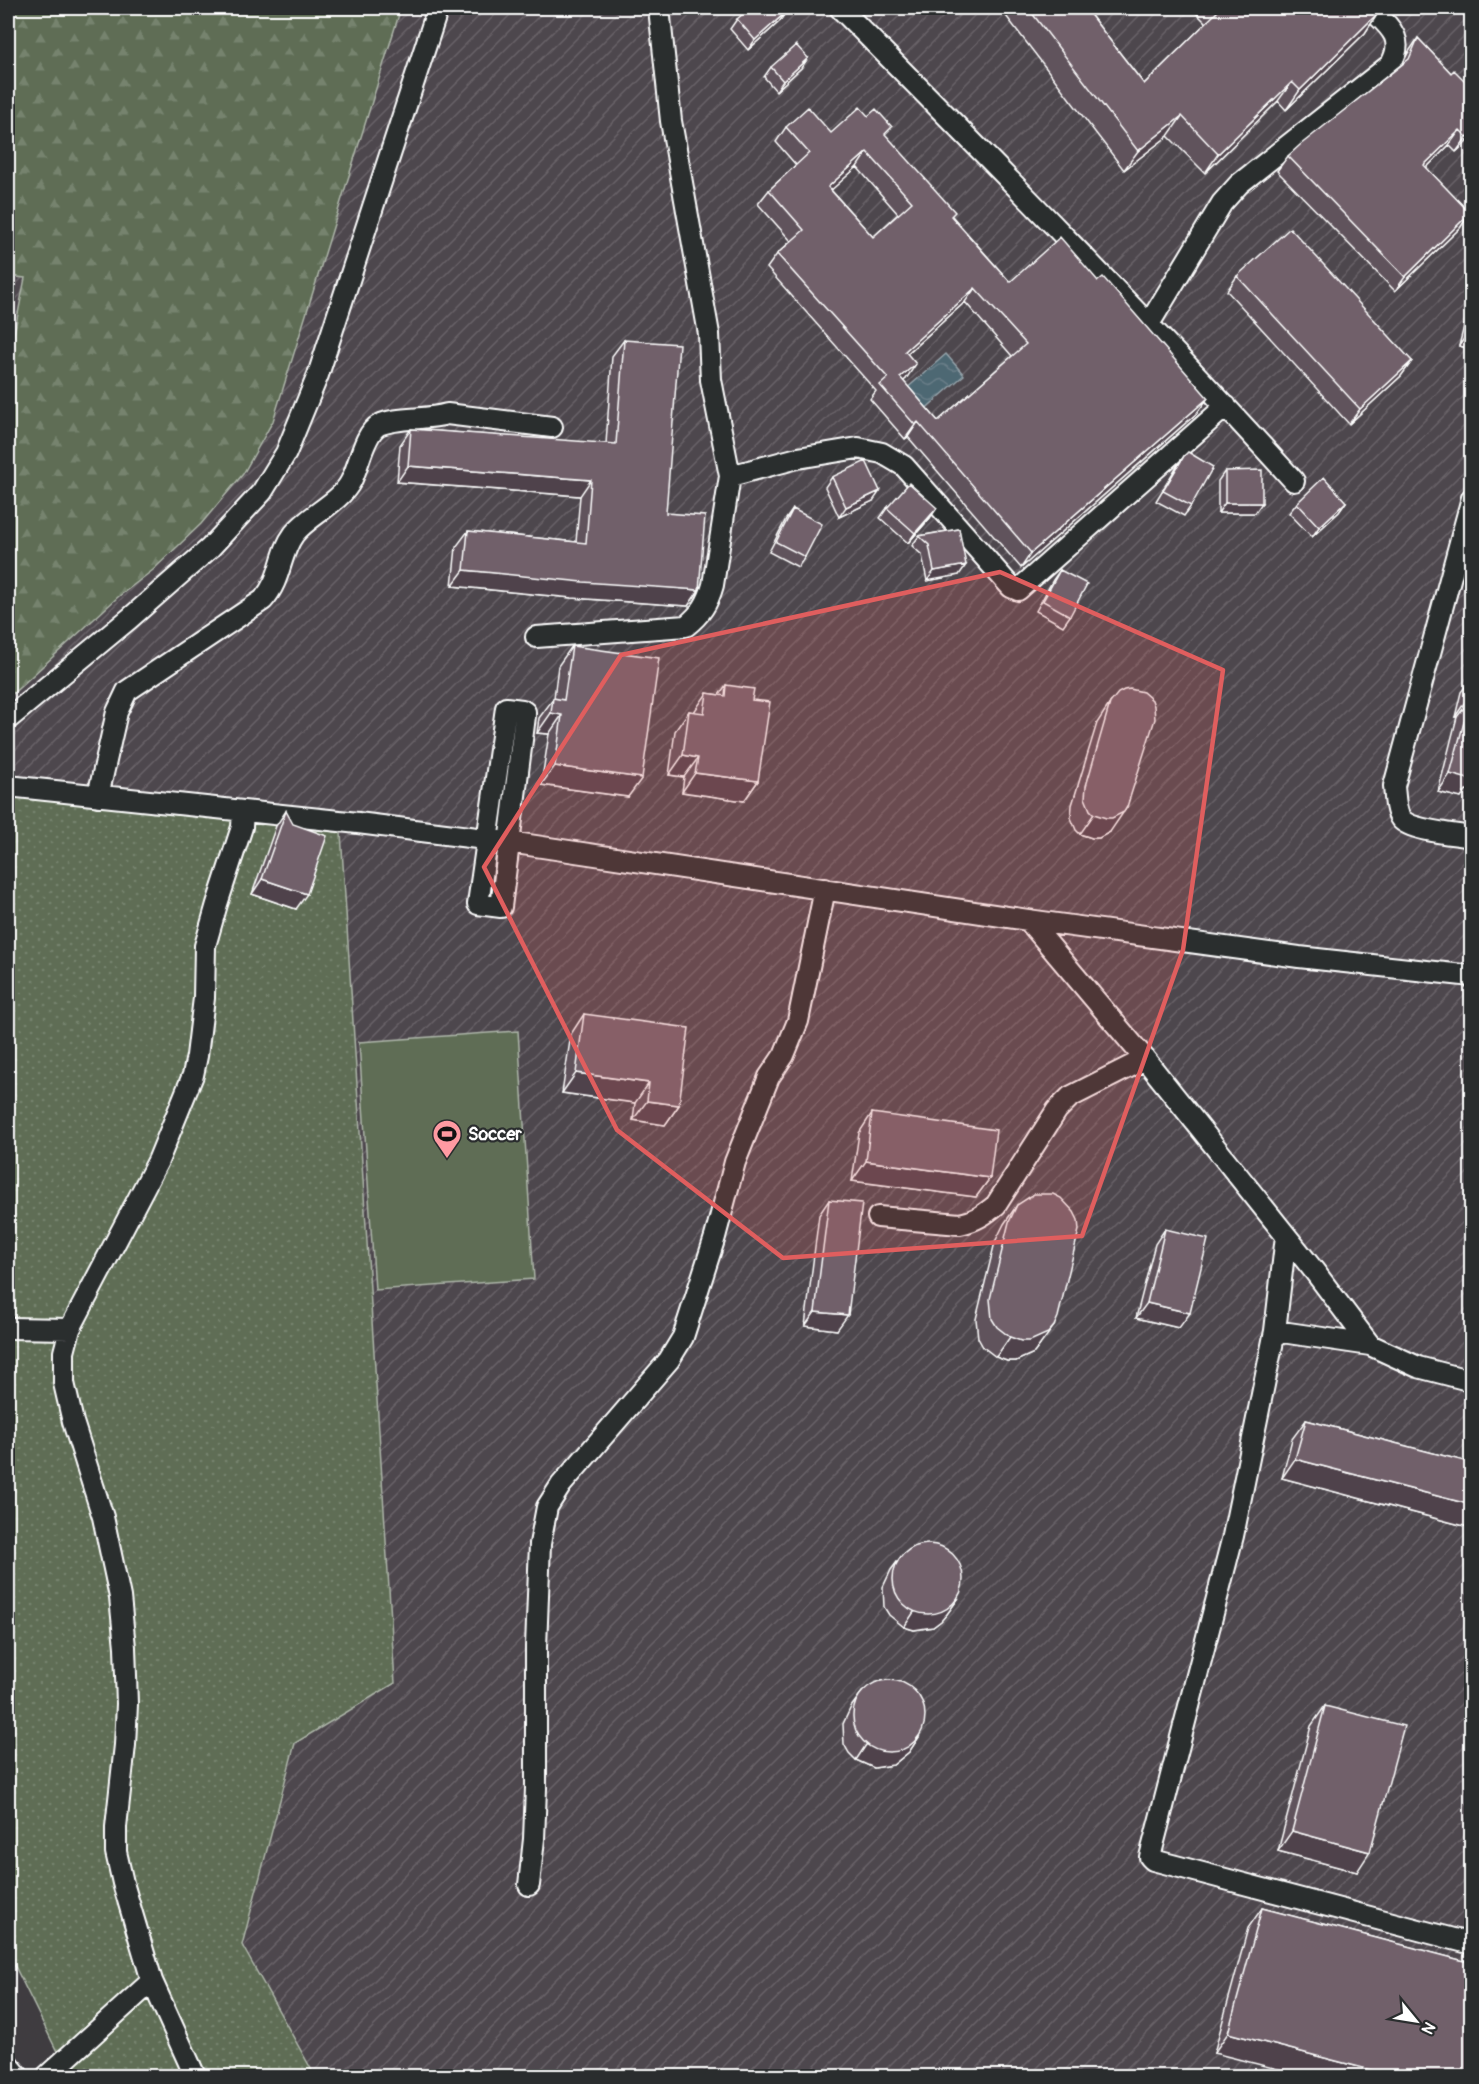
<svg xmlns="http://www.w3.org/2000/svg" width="1479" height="2084" font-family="Pangolin,sans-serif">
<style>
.industrial{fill:url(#industrial-furrows)}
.grass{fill:url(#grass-dots);stroke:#aeb6aa;stroke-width:1.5}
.forest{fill:url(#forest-firs);stroke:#aeb6aa;stroke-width:1.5}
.pitch{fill:#5e6d55;stroke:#aeb6aa;stroke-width:1.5}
.water{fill:url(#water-waves);stroke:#95a4ab;stroke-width:1.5}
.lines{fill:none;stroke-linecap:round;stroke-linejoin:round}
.minor-casing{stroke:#fff;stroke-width:24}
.minor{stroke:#2a2d2e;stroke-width:20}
.wall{fill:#61535c;stroke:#fff;stroke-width:1.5;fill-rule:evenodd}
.shaded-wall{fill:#4f434b;stroke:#fff;stroke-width:1.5}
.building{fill:#71606b;stroke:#fff;stroke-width:1.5;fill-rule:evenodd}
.marked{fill:#e05e5e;fill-opacity:0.2;stroke:#e05e5e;stroke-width:4.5;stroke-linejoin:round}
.labels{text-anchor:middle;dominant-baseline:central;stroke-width:4.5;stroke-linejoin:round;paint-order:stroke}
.poi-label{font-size:18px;font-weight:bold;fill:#fff;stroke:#2a2d2e;text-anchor:start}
</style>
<defs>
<pattern id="industrial-furrows" width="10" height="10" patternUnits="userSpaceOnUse" patternTransform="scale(1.5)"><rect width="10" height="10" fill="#4e474d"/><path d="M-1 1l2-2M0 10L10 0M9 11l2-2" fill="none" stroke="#696368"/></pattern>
<pattern id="grass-dots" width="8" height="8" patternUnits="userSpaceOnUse" patternTransform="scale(1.5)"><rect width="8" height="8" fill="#5e6d55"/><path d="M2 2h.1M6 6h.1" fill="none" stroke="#76836e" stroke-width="1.8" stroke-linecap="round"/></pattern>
<pattern id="forest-firs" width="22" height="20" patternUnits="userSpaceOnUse" patternTransform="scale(1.5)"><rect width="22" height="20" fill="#5e6d55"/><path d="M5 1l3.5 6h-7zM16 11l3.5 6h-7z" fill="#76836e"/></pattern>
<pattern id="water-waves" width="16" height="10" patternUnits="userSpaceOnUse" patternTransform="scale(1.5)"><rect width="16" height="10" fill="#4e6773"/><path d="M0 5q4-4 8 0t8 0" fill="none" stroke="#697e88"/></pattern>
</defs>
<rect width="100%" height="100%" fill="#3f3c40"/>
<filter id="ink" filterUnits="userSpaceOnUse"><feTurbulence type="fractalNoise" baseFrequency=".0167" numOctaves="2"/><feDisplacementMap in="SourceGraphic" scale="12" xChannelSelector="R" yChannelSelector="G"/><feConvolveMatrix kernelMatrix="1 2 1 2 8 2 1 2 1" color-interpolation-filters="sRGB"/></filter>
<g filter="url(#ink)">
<path class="industrial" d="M401 8H1471V2076H315L242 1945 295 1743 395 1682 340 818 8 780V698L118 597 153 570 201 524 273 421Z
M8 276 25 278 8 365Z"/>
<path class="grass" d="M8 782 341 833 395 1683 295 1743 242 1945 315 2076H69L8 1952Z"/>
<path class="forest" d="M8 8H401L273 421 243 474 201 524 153 570 118 597 8 698V365L25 278 8 276Z"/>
<path class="pitch" d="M518 1031 534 1279 375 1290 359 1042Z"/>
<path class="water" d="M946 354 964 375 923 411 905 390Z"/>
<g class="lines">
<g class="minor-casing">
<path id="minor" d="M840 8C994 163 1147 319 1294 481
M1149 324 1222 203 1239 184 1391 64C1406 37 1388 26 1370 8
M730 476 798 458 858 448 882 453 904 466 1011 587 1018 590 1226 406
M1472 498 1394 786C1395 795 1395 811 1401 819 1411 831 1456 834 1472 837
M536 637 686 626C701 614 708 603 713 585L730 476 711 380 709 334 671 121 659 8
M506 708 522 710 525 712V716L501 907 478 904Z
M8 719 129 619 210 548 262 492 286 453 318 375 438 8
M8 786 358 823 509 842 1028 920 1299 957 1472 976
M98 796 117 712 127 691 263 600C282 579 279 554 294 534 309 515 340 503 351 481 359 466 364 433 379 425 396 417 427 420 447 414L552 427
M1028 920 1145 1059 1315 1272 1370 1345
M878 1217 960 1224C975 1221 984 1215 996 1205L1057 1110 1070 1097 1145 1059
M1286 1236 1275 1331 1233 1536 1150 1857 1153 1860 1472 1944
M8 1328 70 1329
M1275 1331 1370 1345 1418 1367 1472 1381
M529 1885 534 1839 536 1788V1647L540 1544 547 1507 561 1485 669 1360 683 1337 715 1237 735 1162 769 1077 784 1055 798 1021 825 889
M8 2064 18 2076
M47 2076 152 1981
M195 2076 152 1981 123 1883 116 1852V1827L125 1745 127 1704 125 1647 120 1597 103 1517 73 1422 64 1383V1352L70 1329 158 1161 193 1075 197 1056 204 998 205 946 217 904 242 827 243 811"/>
</g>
<use href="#minor" class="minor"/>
</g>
<path class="wall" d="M1000 8H1085L1144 84 1206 23 1191 8H1373L1378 13 1365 33 1286 110 1278 101 1205 173 1168 136 1124 170Z
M786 12 779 22 748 50 730 29 737 19Z
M1418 38 1451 73 1472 88V137L1456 152 1449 145 1426 168 1470 213 1460 228 1395 291 1277 171 1288 156 1403 63 1408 53Z
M808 58 801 68 776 91 764 77 771 67Z
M868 116 886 136 952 216 1010 282 1197 413 1021 568 908 437 905 439 870 399 876 391 767 268 777 254 791 241 758 204 769 190 796 165 776 142 786 127 831 133ZM857 167 898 214 873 237 831 190ZM965 302 1012 356 938 421 903 381 906 379 907 354Z
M1237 276 1412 361 1401 376 1349 424 1227 291Z
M1472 311V349L1459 346 1466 318Z
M624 340 666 513 699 590 688 606 572 598 452 586 456 547 468 531 576 542 580 496 397 482 400 445 411 429 606 444 612 356Z
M1184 456 1191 506 1184 516 1156 501 1177 466Z
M1225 471 1255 513H1218V481Z
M832 477 873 501 839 517 825 487Z
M1346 502 1339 512 1312 537 1289 513 1297 503Z
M887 508 930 518 908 543 880 518Z
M793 509 805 557 798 567 769 552 786 519Z
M959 529V575L927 581 922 555 912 546 919 536Z
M1060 570 1070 616 1063 626 1036 611 1053 580Z
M572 646 628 797 541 785 549 734 537 733 539 718 554 698 558 666Z
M1472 678V791L1466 790 1461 798 1438 792 1457 717H1455L1461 692Z
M726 685 752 700 758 781 744 801 682 792 684 777 669 775 675 731 689 711 694 712 707 693 719 695Z
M1110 703V832L1099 838H1092L1080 834 1076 830 1071 818 1072 805 1097 723Z
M286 811 296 909 252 894 276 826Z
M584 1014 679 1105 665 1125 633 1120 635 1103 562 1093 571 1034Z
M872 1113 990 1178 976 1197 852 1181 859 1133Z
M829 1200 837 1330 805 1326 819 1215Z
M1017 1205 1040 1345 1034 1353 1016 1361H1007L996 1357 983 1347 978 1338 976 1319 995 1242 1004 1224Z
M1165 1229 1179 1328 1136 1318 1155 1244Z
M1306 1420 1472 1463V1528L1282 1478 1292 1439Z
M902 1555 958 1599 947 1614 941 1621 933 1627 914 1630 904 1627 889 1615 884 1607 883 1587 891 1570Z
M1472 1616V1631L1470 1628V1618Z
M862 1692 919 1737 909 1752 893 1765 874 1768 856 1760 849 1753 844 1744 843 1724 851 1707Z
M1325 1706 1357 1872 1278 1851 1311 1726Z
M1262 1908 1472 1963 1214 2053 1248 1928Z"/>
<path class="shaded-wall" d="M786 12 779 22 748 50 755 40Z
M1378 13 1365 33 1286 110 1300 90Z
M808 58 801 68 776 91 783 81Z
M1292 82 1278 101 1205 173 1218 154Z
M1182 116 1168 136 1124 170 1138 151Z
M1460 130 1449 145 1414 180 1424 165Z
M1472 133V137L1456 152 1467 137Z
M867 152 857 167 818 202 828 187Z
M1470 213 1460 228 1395 291 1405 277Z
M975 288 965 302 894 365 905 351Z
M1466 336 1472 338V349L1459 346Z
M1412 361 1401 376 1349 424 1360 409Z
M916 364 906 379 890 392 900 377Z
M1208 398 1197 413 1021 568 1031 553Z
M918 422 908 437 905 439 915 425Z
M408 466 591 480 580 496 397 482Z
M880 491 873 501 839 517 846 507Z
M1346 502 1339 512 1312 537 1319 527Z
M1225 503H1262L1255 513H1218Z
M937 508 930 518 908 543 915 533Z
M966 565 959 575 927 581 934 571Z
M464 570 699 590 688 606 572 598 452 586Z
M1467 699 1470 700 1457 717H1455Z
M551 713 562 715 549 734 537 733Z
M683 755 698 758 684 777 669 775Z
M555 766 642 778 628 797 541 785Z
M695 773 758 781 744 801 682 792Z
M1450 774 1472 778V791L1466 790 1461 798 1438 792Z
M1127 807 1110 832 1099 838H1092L1080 834 1094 814Z
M262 879 307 894 296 909 252 894Z
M576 1073 649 1083 635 1103 562 1093Z
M647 1101 679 1105 665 1125 633 1120Z
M866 1161 990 1178 976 1197 852 1181Z
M1147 1303 1190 1313 1179 1328 1136 1318Z
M815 1312 848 1315 837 1330 805 1326Z
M1054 1326 1040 1345 1034 1353 1016 1361H1007L996 1357 1010 1337Z
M1295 1459 1472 1505V1528L1282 1478Z
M958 1599 947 1614 941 1621 933 1627 914 1630 904 1627 914 1612Z
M919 1737 909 1752 893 1765 874 1768 856 1760 866 1745Z
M1292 1831 1370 1852 1357 1872 1278 1851Z
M1228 2033 1394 2076H1305L1214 2053Z"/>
<path class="building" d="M750 8H782L786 12 755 40 737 19Z
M1028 8H1085L1144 84 1221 8H1373L1378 13 1300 90 1292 82 1218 154 1182 116 1138 151Z
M1418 38 1451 73 1454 70 1472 88V133L1467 137 1460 130 1424 165 1470 213 1405 277 1288 156 1300 145 1409 59Z
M796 45 808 58 783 81 771 67Z
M808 107 831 133 860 107 868 116 876 109 892 127 885 134 955 212 951 216 1010 282 1060 237 1098 281 1103 277 1208 398 1031 553 918 422 915 425 880 385 888 378 777 254 804 230 769 190 809 153 786 127ZM867 152 912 202 873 237 828 187ZM975 288 1026 344 938 421 900 377 916 364 905 351Z
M1290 228 1412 361 1360 409 1237 276Z
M1472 315V338L1466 336Z
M624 340 679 344 666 513 705 516 699 590 583 582 464 570 468 531 586 543 591 480 408 466 411 429 616 444Z
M1188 452 1213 467 1191 506 1163 491 1184 456Z
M866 461 880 491 846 507 832 477Z
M1262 470V503H1225V471Z
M1324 477 1346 502 1319 527 1297 503Z
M909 483 937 508 915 533 887 508Z
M793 509 822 524 805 557 776 542Z
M959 529 966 565 934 571 929 545 919 536Z
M1060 570 1087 584 1070 616 1043 601Z
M572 646 659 658 642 778 555 766 562 715 551 713 553 698 564 700Z
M1472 683V780L1450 774 1470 700 1467 699Z
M726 685 754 689 752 700 770 702 758 781 695 773 698 758 683 755 689 711 704 713 707 693 725 696Z
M1130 689 1143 692 1152 700 1154 706 1155 719 1127 807 1124 812 1112 818H1106L1094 814 1090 810 1085 798 1086 786 1110 703 1118 693 1124 690Z
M286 811 293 824 327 836 307 894 262 879Z
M584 1014 689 1028 679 1105 647 1101 649 1083 576 1073Z
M872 1113 996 1130 990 1178 866 1161Z
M1034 1194H1053L1061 1198 1074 1212 1078 1220 1079 1230 1058 1317 1054 1326 1048 1333 1030 1341H1021L1010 1337 997 1327 992 1319 990 1299 1009 1222 1017 1205Z
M829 1200 862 1203 848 1315 815 1312Z
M1165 1229 1208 1239 1190 1313 1147 1303Z
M1306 1420 1472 1463V1505L1295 1459Z
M893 1579a35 35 0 1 1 70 0a35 35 0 1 1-70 0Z
M853 1716a36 36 0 1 1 72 0a36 36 0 1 1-72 0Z
M1325 1706 1404 1726 1370 1852 1292 1831Z
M1262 1908 1472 1963V2076H1394L1228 2033Z"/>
</g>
<path class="marked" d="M1000 572 1223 670 1183 950 1082 1236 783 1258 617 1130 484 867 621 655Z"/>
<defs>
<g id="stadium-pin" transform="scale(1.5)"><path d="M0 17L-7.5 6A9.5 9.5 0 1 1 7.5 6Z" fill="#ff9aa2" stroke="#2a2d2e"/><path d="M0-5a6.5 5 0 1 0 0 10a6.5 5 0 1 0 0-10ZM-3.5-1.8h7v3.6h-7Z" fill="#111"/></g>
</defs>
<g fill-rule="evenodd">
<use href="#stadium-pin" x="447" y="1134"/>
</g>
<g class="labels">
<g class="poi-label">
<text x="468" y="1134">Soccer</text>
</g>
</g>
<rect width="1479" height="2084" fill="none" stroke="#2a2d2e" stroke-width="30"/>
<rect x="15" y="15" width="1449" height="2054" fill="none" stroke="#fff" stroke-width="2" filter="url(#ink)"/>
<g transform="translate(1416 2021) rotate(120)" stroke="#2a2d2e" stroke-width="4.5" paint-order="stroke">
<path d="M0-4.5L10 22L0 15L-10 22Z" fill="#ffffff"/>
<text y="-9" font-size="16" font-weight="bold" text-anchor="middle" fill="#ffffff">N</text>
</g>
</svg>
